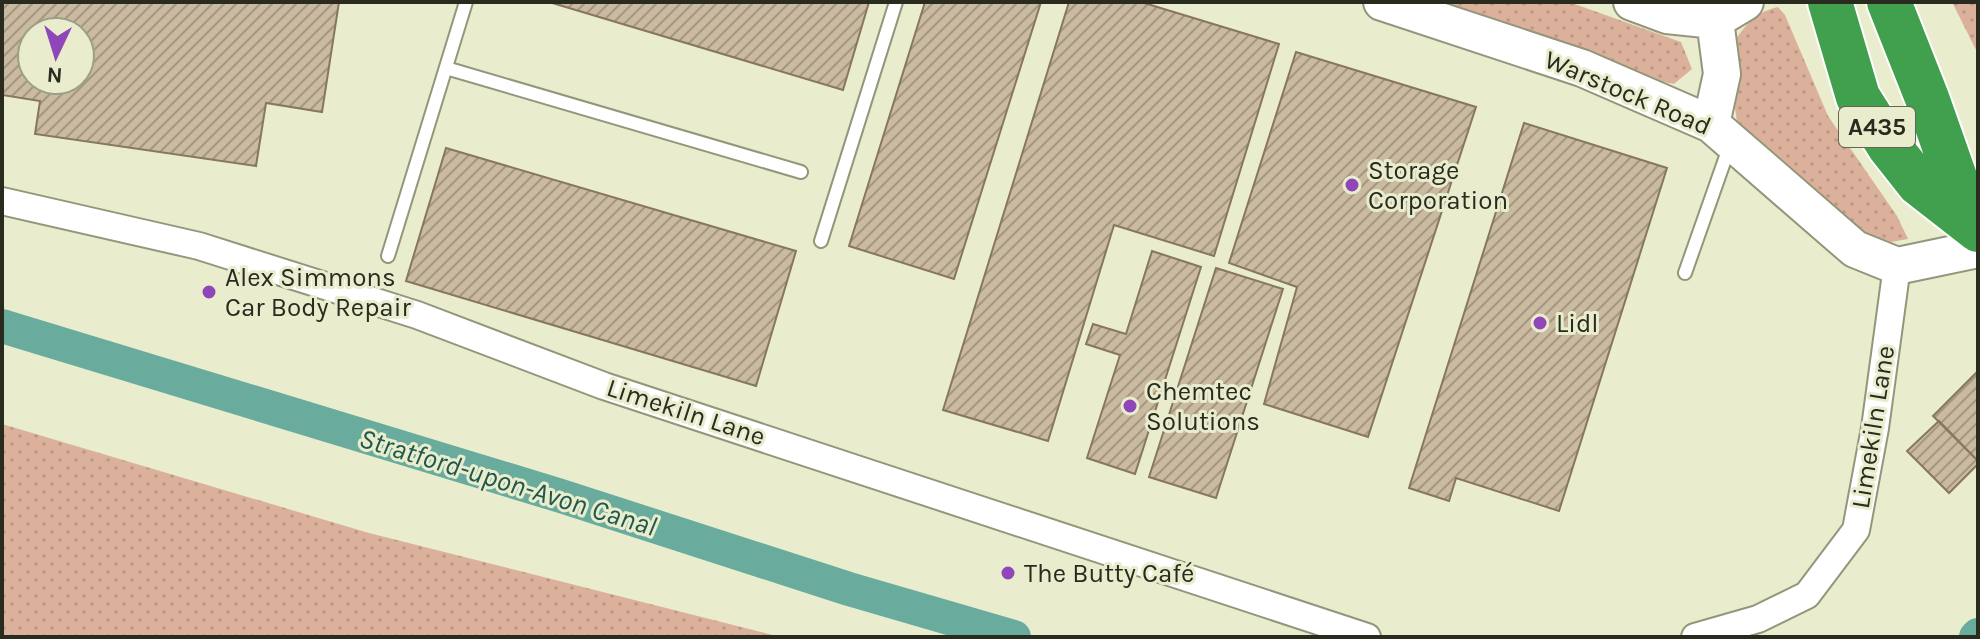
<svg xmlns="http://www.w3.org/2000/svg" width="1980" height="639" font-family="Karla,sans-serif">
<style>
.grass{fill:url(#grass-dots)}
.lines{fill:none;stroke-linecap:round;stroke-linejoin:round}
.canal{stroke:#69ab9d;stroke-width:34}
.building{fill:url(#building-hatch);stroke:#86775e;stroke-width:2;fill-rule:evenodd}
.lane-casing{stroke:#93967a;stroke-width:16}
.street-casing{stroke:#93967a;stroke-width:30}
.secondary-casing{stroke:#93967a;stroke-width:40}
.highway-casing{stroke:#fff;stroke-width:48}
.lane{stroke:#fff;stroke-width:12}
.street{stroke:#fff;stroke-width:26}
.secondary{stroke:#fff;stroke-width:36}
.highway{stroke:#40a04d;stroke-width:44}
.poi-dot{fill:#8f46b9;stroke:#e9edce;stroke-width:3}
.labels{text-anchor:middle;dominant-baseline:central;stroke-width:6;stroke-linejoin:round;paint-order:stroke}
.shield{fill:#e9edce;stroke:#636554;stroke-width:2}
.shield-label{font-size:24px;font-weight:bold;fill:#2a2b1f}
.street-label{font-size:26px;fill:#2a2b1f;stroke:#e9edce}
.poi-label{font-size:26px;fill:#2a2b1f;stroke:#e9edce;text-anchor:start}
.water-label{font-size:28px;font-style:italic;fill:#20584d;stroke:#e9edce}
</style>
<defs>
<pattern id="grass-dots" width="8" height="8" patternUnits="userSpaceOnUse" patternTransform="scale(2)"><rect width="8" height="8" fill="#dcb19b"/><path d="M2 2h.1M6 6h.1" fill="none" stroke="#bd9885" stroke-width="1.8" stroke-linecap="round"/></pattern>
<pattern id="building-hatch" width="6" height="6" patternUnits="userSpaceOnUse" patternTransform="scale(2)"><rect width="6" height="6" fill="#caba9f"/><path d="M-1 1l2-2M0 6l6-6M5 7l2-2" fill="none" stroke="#a49781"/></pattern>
</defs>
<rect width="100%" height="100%" fill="#e9edce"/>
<path class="grass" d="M1439 2H1569L1681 42 1692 69 1674 84 1659 81Z
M1952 2H1978V54Z
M1778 7 1785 15 1828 116 1897 216 1908 239 1891 242 1868 234 1738 129 1735 108 1739 72 1734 42C1746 24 1756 12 1778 7Z
M2 424 369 533 781 637H2Z"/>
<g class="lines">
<path class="canal" d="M2 326 561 496 849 589 1014 637
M1976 637 1978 635"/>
</g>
<path class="building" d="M2 2H339L322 112 266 103 256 166 35 134 40 101 2 95ZM32 32H80V80H32Z
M549 2H869L843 90Z
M925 2H1041L954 279 849 246Z
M1069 2H1141L1279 44 1214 256 1114 225 1048 441 943 410Z
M1296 52 1476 107 1368 437 1264 404 1297 287 1229 263Z
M1524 123 1667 168 1559 511 1456 478 1449 501 1409 488Z
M446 148 796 251 756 386 406 281Z
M1152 251 1201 267 1135 474 1087 458 1120 355 1086 344 1093 324 1126 334Z
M1216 268 1283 289 1216 498 1149 477Z
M1978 371V461L1933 416Z
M1939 421 1978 461V464L1949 493 1907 451Z"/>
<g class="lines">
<g class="lane-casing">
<path id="lane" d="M446 68 801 172
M821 241 896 2
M388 256 466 2
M1685 273 1730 145"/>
</g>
<g class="street-casing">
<path id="street" d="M2 201 199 246 417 315 604 386 1367 637
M1695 637 1758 619 1807 595 1856 530 1875 428 1897 266"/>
</g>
<g class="secondary-casing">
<path id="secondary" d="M1382 2 1582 68 1711 124 1855 249 1897 266 1978 249
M1632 2 1667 15 1715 20 1745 2
M1711 124 1722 74 1715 20"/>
</g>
<g class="highway-casing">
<path id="highway" d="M1830 2 1858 97 1889 146 1919 184 1978 230
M1889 2 1927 98 1971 223"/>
</g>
<use href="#lane" class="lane"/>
<use href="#street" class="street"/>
<use href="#secondary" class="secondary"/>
<use href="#highway" class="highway"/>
</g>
<g class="poi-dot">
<circle cx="1352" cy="185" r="8"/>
<circle cx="209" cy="292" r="8"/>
<circle cx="1540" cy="323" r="8"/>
<circle cx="1130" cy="406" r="8"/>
<circle cx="1008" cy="573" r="8"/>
</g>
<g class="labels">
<rect class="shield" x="1839" y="107" width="76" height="40" rx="6"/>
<g class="shield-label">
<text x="1877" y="127">A435</text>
</g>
<g class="street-label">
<text transform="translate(1628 93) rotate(23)">Warstock Road</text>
<text transform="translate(686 412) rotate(18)">Limekiln Lane</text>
<text transform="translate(1873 427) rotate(-81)">Limekiln Lane</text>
</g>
<g class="poi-label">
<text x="1368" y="170">Storage<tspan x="1368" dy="30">Corporation</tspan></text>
<text x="225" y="277">Alex Simmons<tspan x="225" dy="30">Car Body Repair</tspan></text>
<text x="1556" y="323">Lidl</text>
<text x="1146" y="391">Chemtec<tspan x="1146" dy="30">Solutions</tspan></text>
<text x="1024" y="573">The Butty Café</text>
</g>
<g class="water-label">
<text transform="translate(508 482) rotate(17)">Stratford-upon-Avon Canal</text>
</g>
</g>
<rect width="1980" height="639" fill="none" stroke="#2a2b1f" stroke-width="8"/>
<g transform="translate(56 56) rotate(184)"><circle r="38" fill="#e9edce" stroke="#9d9f88" stroke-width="2"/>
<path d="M0-6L14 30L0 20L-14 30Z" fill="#8f46b9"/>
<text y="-12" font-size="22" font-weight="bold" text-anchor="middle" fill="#2a2b1f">N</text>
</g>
</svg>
